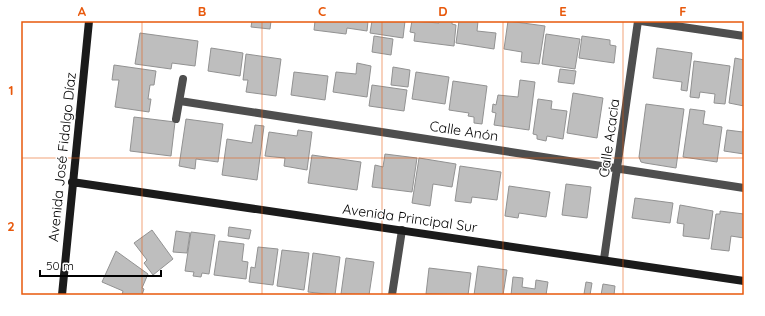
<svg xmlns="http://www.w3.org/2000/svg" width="765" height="316" font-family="Quicksand,sans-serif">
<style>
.building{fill:#bebebe;stroke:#929292}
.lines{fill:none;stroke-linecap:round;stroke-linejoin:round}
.street{stroke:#4e4e4e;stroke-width:8}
.secondary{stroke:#1b1b1b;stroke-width:8}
.grid{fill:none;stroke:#e8590c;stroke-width:1;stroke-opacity:0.55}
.labels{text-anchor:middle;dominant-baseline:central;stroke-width:3;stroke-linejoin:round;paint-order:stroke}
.street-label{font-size:14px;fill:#000;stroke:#fff}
.neatline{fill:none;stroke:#e8590c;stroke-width:1.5}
.grid-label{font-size:13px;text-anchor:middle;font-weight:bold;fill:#e8590c}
</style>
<rect width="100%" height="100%" fill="#fff"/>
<path class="building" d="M252 21H271L270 29 251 27Z
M315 21H368L367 31 347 28 346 34 314 30Z
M372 21H405L403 38 370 33Z
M412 21 439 23V21H452V24L456 25 454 46 414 41 415 33 410 32Z
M459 21H478L477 31 496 33 494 49 456 43Z
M508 21 545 26 539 64 521 62 522 52 504 49Z
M140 33 198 41 195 66 172 63 171 69 135 64Z
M546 34 580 39 575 69 542 64Z
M374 36 393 39 391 55 372 52Z
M582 36 610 40V45L616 46 614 63 579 58Z
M211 48 243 53 240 76 208 71Z
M657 48 692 53 687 91 681 90 682 82 653 78Z
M246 54 281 59 276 96 246 92 248 80H243Z
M735 58 744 60V106L729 103Z
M694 61 730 66 725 104 714 103 715 94 700 92 699 98 690 97Z
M357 63 371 66 367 97 333 92 336 72 356 74Z
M114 65 156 71 154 85H150L148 99H151L149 112 115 107 119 80H112Z
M393 67 410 70 408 87 391 85Z
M560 69 576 71 574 84 558 82Z
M294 72 328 76 325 100 291 95Z
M416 72 449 77 445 104 412 99Z
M520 80 535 82 529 130 494 125 496 113 492 112 493 104 496 105 498 95 518 97Z
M453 81 487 86 482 124 474 123V117L468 116 469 113 449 110Z
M372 85 407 90 404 111 369 106Z
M573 93 603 98 597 138 567 133Z
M538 99 552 101 551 109 567 111 563 139 547 136 546 141 537 139V135L533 134Z
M646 104 684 109 676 168 645 163 641 162 639 157Z
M690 109 705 111 703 124 722 127 717 162 683 157Z
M134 117 175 122 171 156 130 151Z
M186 119 223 124 218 162 196 159 195 169 179 166Z
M744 122V154L724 151 727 130 743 132Z
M255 125 264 126 257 180 222 175 227 139 252 143Z
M298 130 312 132 307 170 284 166 285 158 265 156 269 132 297 136Z
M385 154 417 158 412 192 372 187 375 165 383 167Z
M312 155 361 162 357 190 308 183Z
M419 158 456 164 452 187 433 184 430 206 412 203Z
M460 166 501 172 497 200 472 197 471 203 455 201Z
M566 184 591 187 587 218 562 215Z
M509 186 550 192 546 217 519 213 518 218 505 216Z
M635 198 673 203 670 223 632 218Z
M680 205 713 211 709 239 683 236 684 224 677 223Z
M720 211 744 214V238L731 236 729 251 711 249 716 214H720Z
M229 227 251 230 249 239 228 236Z
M152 230 173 259 153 275 144 263 147 260 134 243Z
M176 231 190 233 187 253 173 252Z
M191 232 215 235 209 274 202 273 201 277 193 276 194 272 185 271Z
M219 241 244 244 242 261 248 262 246 279 214 275Z
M258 247 278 249 273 285 249 282 251 267 255 268Z
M282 250 309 253 304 290 277 286Z
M116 251 148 274 142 288 144 289 142 295H122L123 291 102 282Z
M313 253 340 257 335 295 308 292Z
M346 258 374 262 369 295 341 294Z
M478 266 507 270 503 295H474Z
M429 268 471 273 468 295 426 294Z
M513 277 523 278 522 287 535 289 536 280 548 282 546 295H511Z
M586 282 592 283 590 295 584 294Z
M603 284 615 286 614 295H601Z"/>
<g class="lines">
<path class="street" d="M641 21 744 36
M180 101 744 188
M176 119 183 79
M604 259 638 21
M392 295 402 230"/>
<path class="secondary" d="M72 182 744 281
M62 295 89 21"/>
</g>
<path class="grid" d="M142 21V295M262 21V295M382 21V295M503 21V295M623 21V295M21 158H744"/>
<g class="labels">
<g class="street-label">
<text transform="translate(464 131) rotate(9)">Calle Anón</text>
<text transform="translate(609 138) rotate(-82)">Calle Acacia</text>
<text transform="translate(62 157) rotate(-84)">Avenida José Fidalgo Díaz</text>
<text transform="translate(410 218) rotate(8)">Avenida Principal Sur</text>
</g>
</g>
<rect width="765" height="316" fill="none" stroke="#ffffff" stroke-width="44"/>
<path d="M40 270v6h121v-6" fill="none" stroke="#000000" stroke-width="2"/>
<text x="46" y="270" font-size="12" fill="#000000" stroke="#ffffff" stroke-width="3" paint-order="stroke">50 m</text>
<rect x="22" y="22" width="721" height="272" class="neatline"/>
<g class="grid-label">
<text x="82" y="16">A</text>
<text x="202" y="16">B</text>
<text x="322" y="16">C</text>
<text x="443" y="16">D</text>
<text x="563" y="16">E</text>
<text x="683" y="16">F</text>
<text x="11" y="95">1</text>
<text x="11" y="231">2</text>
</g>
</svg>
